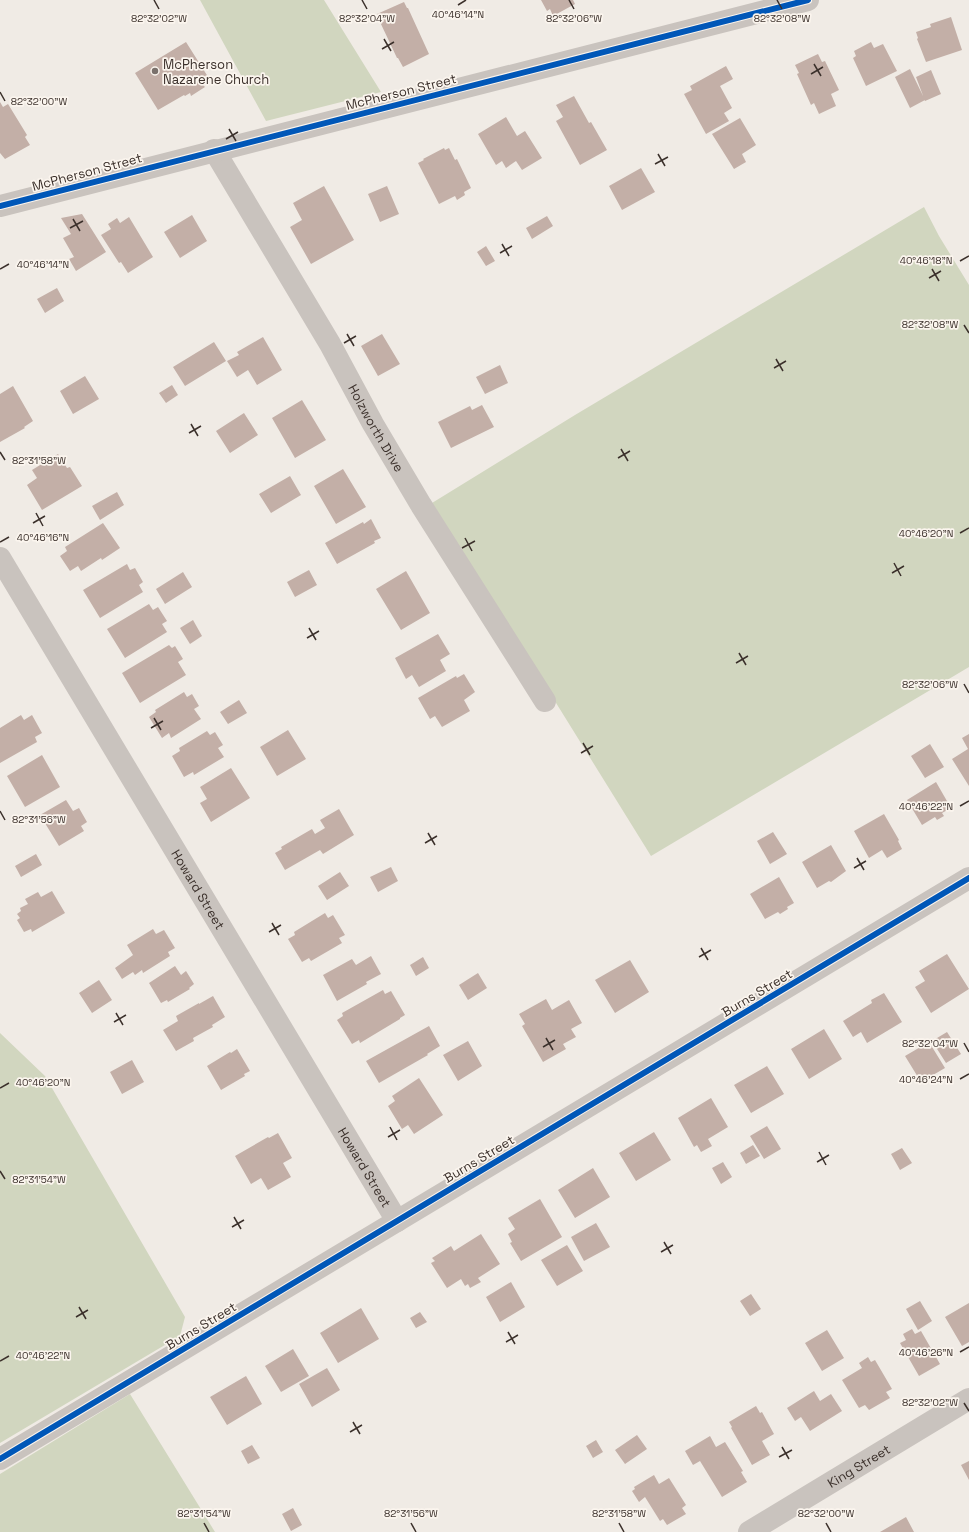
<svg xmlns="http://www.w3.org/2000/svg" width="969" height="1532" font-family="'Space Grotesk',sans-serif">
<style>
.green{fill:#d1d6bf}
.building{fill:#c3afa7}
.lines{fill:none;stroke-linecap:round;stroke-linejoin:round}
.minor{stroke:#c9c3be;stroke-width:22}
.cycleway-casing{stroke:#fbf5ee;stroke-width:8}
.cycleway{stroke:#0057b8;stroke-width:6}
.ticks{fill:none;stroke:#3b302b;stroke-width:1.5}
.poi-dot{fill:#7a716c;stroke:#fbf5ee;stroke-width:1.5}
.labels{text-anchor:middle;dominant-baseline:central;stroke-width:3.5;stroke-linejoin:round;paint-order:stroke}
.poi-label{font-size:13px;fill:#3b302b;stroke:#fbf5ee;text-anchor:start}
.street-label{font-size:13px;fill:#3b302b;stroke:#fbf5ee}
.ticks-label{font-size:10px;text-anchor:middle;fill:#3b302b;stroke:#fbf5ee;stroke-width:3.5;stroke-linejoin:round;paint-order:stroke}
</style>
<rect width="100%" height="100%" fill="#f0ebe5"/>
<path class="green" d="M200 0H324L381 92 266 121Z
M924 207 939 236 969 285V667L651 856 432 503 575 415Z
M0 1033 45 1076 185 1317 180 1336 0 1443Z
M130 1394 215 1532H0V1474Z"/>
<path class="building" d="M541 0H573L575 4 553 16 550 9 547 11Z
M404 2 407 8H408L429 54 403 67 398 58H397L380 22 381 21 377 14Z
M951 17 962 50 926 62 917 39 918 38 916 32 931 27 930 24Z
M186 42 210 80 203 85 205 87 191 96 190 93 185 96 184 95 158 110 135 73Z
M871 42 874 48 883 44 897 71 866 86 853 58 856 56 854 51Z
M818 54 822 62 825 61 839 90 831 94 836 106 819 114 814 103 811 105 797 74 799 73 795 65Z
M726 66 733 79 720 86 732 108 724 113 729 121 706 134 684 94 692 90 690 86Z
M910 69 925 100 910 108 895 77Z
M931 70 941 94 925 101 916 77Z
M574 96 589 123 591 122 607 150 580 165 556 121 563 117 556 105Z
M0 102 3 107 8 104 27 135 25 137 30 145 5 159 0 153Z
M506 117 517 136 525 131 542 158 522 170 516 161 506 168 502 161 496 165 478 134Z
M740 118 756 145 742 154 746 162 734 169 712 134Z
M444 148 445 150 449 148 455 160 457 159 471 188 464 192 465 195 457 200 455 196 439 204 418 163 424 160 423 159Z
M641 168 655 192 622 210 609 186Z
M324 186 354 240 311 264 290 227 302 220 293 203Z
M387 186 399 214 380 222 368 194Z
M82 214 106 252 76 271 69 259 74 257 63 238 71 234 61 218Z
M192 215 207 241 180 258 164 232Z
M547 216 553 226 532 239 526 228Z
M129 217 153 257 128 273 121 262 119 263 101 235 111 229 108 224 117 218 120 223Z
M486 246 495 261 486 266 477 252Z
M57 288 64 301 45 313 37 299Z
M382 334 400 364 378 376 361 346Z
M263 337 282 370 257 385 248 370 237 377 227 361 239 355 237 352Z
M214 342 226 361 185 386 173 367Z
M500 365 508 383 485 394 476 377Z
M85 376 99 399 73 414 60 391Z
M172 385 178 395 166 403 159 393Z
M13 386 33 421 24 427 25 428 0 442V394Z
M302 400 326 440 295 458 272 418Z
M482 405 494 427 451 448 438 422 470 406 472 410Z
M244 413 258 435 230 453 216 431Z
M58 454 67 468 70 467 82 486 42 510 27 485 37 478 32 470Z
M343 469 366 507 336 524 314 486Z
M290 476 301 495 271 513 259 494Z
M117 492 124 505 100 520 92 506Z
M371 519 381 538 374 541 375 543 337 564 325 543 363 522 364 524Z
M103 523 120 548 102 560 101 558 81 571 78 566 70 571 60 556 67 551 65 547Z
M127 564 130 570 135 568 143 582 139 585 143 592 100 618 83 590Z
M309 570 317 585 295 597 287 582Z
M406 571 430 613 401 630 376 589Z
M183 572 192 587 165 604 156 589Z
M149 604 153 610 158 607 167 621 162 624 167 632 125 658 107 629Z
M193 620 202 636 190 644 180 628Z
M438 634 450 654 440 660 446 671 419 687 412 675 406 679 395 658Z
M169 645 172 648 175 646 183 659 178 662 186 675 140 703 122 673Z
M464 674 475 692 464 700 470 711 442 727 435 716 430 719 418 698 456 676 457 678Z
M184 692 187 697 192 694 199 706 194 709 201 719 171 738 169 733 162 738 149 717 156 712 155 710Z
M239 700 247 713 228 724 220 712Z
M21 715 24 720 32 715 42 733 35 737 37 742 0 763V728Z
M288 730 306 759 277 776 260 747Z
M207 731 210 735 215 732 223 745 218 748 224 757 194 775 193 772 184 777 172 756 180 751 179 748Z
M969 734V786L952 759 968 749 962 738Z
M930 744 944 767 925 778 911 756Z
M42 755 60 787 25 807 7 776Z
M231 768 250 798 211 822 200 803 207 799 200 787Z
M936 782 951 808 942 813 944 816 937 820 935 817 922 825 907 800Z
M66 800 73 811 79 808 87 822 81 826 84 831 59 846 40 815Z
M339 809 354 835 323 854 320 850 285 870 275 853 282 849 281 847 312 829 315 834 325 828 320 820Z
M884 814 899 840 898 841 902 849 887 858 882 850 869 858 854 831Z
M773 832 787 854 770 864 757 841Z
M831 845 846 871 831 882 829 881 817 888 802 862Z
M36 854 42 865 21 877 15 866Z
M391 867 398 881 378 892 370 877Z
M340 872 349 886 327 900 318 886Z
M779 877 794 903 787 907 788 909 780 914 778 912 765 919 750 894Z
M52 891 65 913 32 932 31 929 24 932 17 920 20 918 17 914 21 911 20 908 28 904 25 899 38 892 41 897Z
M325 913 328 918 333 915 345 935 339 938 342 943 311 961 309 958 302 962 288 939 295 935 294 932Z
M153 929 156 934 164 930 175 948 168 952 170 956 143 973 142 970 135 975 133 972 122 979 115 968 133 955 127 945Z
M947 954 969 989 931 1013 915 987 925 981 919 971Z
M371 956 381 974 366 982 367 984 337 1001 323 975 352 959 356 965Z
M423 957 429 968 416 976 410 965Z
M630 960 649 992 615 1013 595 980Z
M175 966 181 975 186 971 194 984 189 988 190 989 168 1002 167 1000 161 1003 149 983Z
M478 973 487 988 468 1000 459 985Z
M99 980 112 1000 92 1013 79 993Z
M383 990 385 994 391 991 405 1015 400 1018V1019L360 1043 359 1040 352 1044 337 1020 343 1016 342 1013Z
M884 993 902 1022 867 1043 861 1032 853 1037 843 1021 872 1003 871 1000Z
M213 996 225 1017 212 1025 213 1027 193 1038 194 1041 176 1051 163 1030 178 1021 176 1016 199 1003V1004Z
M546 999 552 1010 569 1000 582 1023 571 1029 576 1037 563 1044 566 1049 543 1062 522 1026 525 1024 519 1014Z
M429 1026 440 1046 427 1054 428 1055 379 1083 366 1061Z
M824 1029 842 1059 809 1079 791 1049Z
M947 1032 961 1054 946 1063 932 1041Z
M468 1041 482 1066 458 1081 443 1055Z
M929 1042 945 1068 921 1082 905 1056Z
M237 1049 250 1071 244 1074 245 1076 221 1090 207 1066 230 1052 231 1053Z
M132 1060 144 1082 122 1094 110 1072Z
M767 1066 784 1094 751 1113 734 1085Z
M419 1078 443 1115 414 1134 408 1125 402 1129 388 1106 395 1101 392 1096Z
M711 1098 728 1127 708 1139 712 1146 701 1152 697 1145 694 1147 678 1118Z
M767 1126 781 1149 764 1159 750 1136Z
M654 1132 671 1160 636 1181 619 1153Z
M278 1133 292 1158 283 1163 291 1177 268 1190 261 1178 251 1184 235 1156 268 1137 269 1138Z
M753 1145 760 1156 746 1164 740 1153Z
M902 1148 912 1163 900 1170 891 1154Z
M723 1162 732 1177 721 1184 712 1168Z
M593 1168 610 1197 575 1218 558 1190Z
M540 1199 562 1237 521 1261 510 1243 512 1242 508 1234 515 1229 508 1218Z
M596 1223 610 1247 584 1261 571 1237Z
M481 1234 500 1264 478 1278 481 1282 470 1288 468 1284 465 1286 461 1279 447 1288 431 1263 435 1261 432 1258 451 1246 454 1251Z
M567 1245 583 1271 557 1286 541 1260Z
M511 1282 525 1307 500 1322 486 1297Z
M751 1294 761 1309 750 1316 740 1301Z
M920 1301 932 1321 918 1330 906 1309Z
M969 1303V1342L962 1346 945 1317Z
M361 1308 379 1339 338 1363 320 1333Z
M420 1312 427 1322 416 1328 410 1318Z
M912 1329 915 1334 921 1331 940 1364 919 1376 900 1343 906 1340 903 1334Z
M827 1330 844 1358 822 1371 805 1343Z
M293 1349 309 1376 281 1392 265 1366Z
M868 1357 871 1362 875 1360 892 1389 886 1392 890 1398 869 1410 865 1405 859 1408 842 1380 862 1368 859 1363Z
M327 1368 340 1390 312 1407 299 1384Z
M246 1376 262 1404 227 1425 210 1397Z
M814 1391 820 1401 831 1394 842 1411 810 1431 801 1417 795 1421 787 1408Z
M756 1406 760 1413 762 1412 774 1434 762 1441 770 1455 752 1465 731 1428 732 1427 729 1422Z
M637 1435 647 1449 625 1464 615 1450Z
M710 1436 716 1447 725 1442 743 1471 741 1472 747 1482 722 1497 700 1461 693 1465 685 1451Z
M596 1440 603 1452 593 1458 586 1446Z
M252 1445 260 1458 248 1464 241 1451Z
M969 1461V1480L961 1465Z
M654 1475 659 1484 669 1478 686 1505 682 1508 686 1514 667 1525 663 1519 660 1521 645 1497 639 1502 632 1491 635 1489 634 1487Z
M293 1508 302 1525 291 1531 282 1514Z
M906 1517 914 1532H880Z"/>
<g class="lines">
<g class="minor">
<path id="s1" d="M214 150 330 344 373 424 421 505 545 701"/>
<path d="M0 206 808 0"/>
<path id="s2" d="M0 558 397 1221"/>
<path d="M0 1459 969 878"/>
<path id="s3" d="M749 1532 969 1399"/>
</g>
<g class="cycleway-casing">
<path id="cycleway" d="M0 206 808 0
M0 1459 969 878"/>
</g>
<use href="#cycleway" class="cycleway"/>
</g>
<path class="ticks" d="M154 0 159 9M362 0 367 9M569 0 574 9M777 0 782 9M458 5 466 0M384 39 391 51M382 49 394 42M814 64 821 76M811 74 823 67M0 92 5 101M229 129 236 141M226 139 238 132M658 154 665 166M655 164 668 157M73 219 80 231M70 228 83 221M502 244 509 256M500 253 512 246M960 261 969 256M0 269 9 264M932 269 939 281M929 278 941 271M964 325 969 333M347 334 354 346M344 343 356 336M776 359 783 371M774 368 786 361M191 424 198 436M189 433 201 426M621 449 628 461M0 452 5 460M618 458 630 451M36 513 43 526M33 523 45 516M960 533 969 528M465 538 472 551M0 542 9 537M462 548 475 541M894 563 901 576M892 573 904 566M309 628 316 640M307 638 319 631M739 653 746 665M736 663 748 656M964 684 969 693M154 718 161 730M151 728 163 721M583 743 590 755M581 753 593 746M960 806 969 801M0 811 5 820M428 833 435 845M425 843 437 836M857 858 864 870M854 868 866 861M272 923 279 935M269 932 281 925M701 948 708 960M699 957 711 950M116 1013 123 1025M114 1022 126 1015M546 1038 553 1050M964 1043 969 1052M543 1047 555 1040M960 1079 969 1074M0 1088 9 1083M390 1127 397 1140M388 1137 400 1130M819 1152 826 1165M817 1162 829 1155M0 1171 5 1179M234 1217 241 1229M232 1227 244 1220M664 1242 671 1254M661 1252 673 1245M79 1307 86 1319M76 1317 88 1310M508 1332 515 1344M506 1342 518 1335M960 1352 969 1347M0 1361 9 1356M964 1403 969 1411M353 1422 360 1434M350 1432 362 1425M782 1447 789 1459M779 1457 792 1450M204 1523 209 1532M411 1523 416 1532M619 1523 624 1532M826 1523 831 1532"/>
<circle class="poi-dot" cx="155" cy="71" r="4"/>
<g class="labels">
<g class="poi-label">
<text x="163" y="64">McPherson<tspan x="163" dy="15">Nazarene Church</tspan></text>
</g>
<g class="street-label">
<text transform="translate(401 92) rotate(-14)">McPherson Street</text>
<text transform="translate(87 172) rotate(-15)">McPherson Street</text>
<text stroke="none"><textPath href="#s1" startOffset="322">Holzworth Drive</textPath></text>
<text stroke="none"><textPath href="#s2" startOffset="386">Howard Street</textPath></text>
<text transform="translate(757 993) rotate(-31)">Burns Street</text>
<text transform="translate(479 1159) rotate(-31)">Burns Street</text>
<text stroke="none"><textPath href="#s2" startOffset="710">Howard Street</textPath></text>
<text transform="translate(201 1326) rotate(-31)">Burns Street</text>
<text stroke="none"><textPath href="#s3" startOffset="128">King Street</textPath></text>
</g>
</g>
<g class="ticks-label">
<text x="458" y="18">40°46'14"N</text>
<text x="367" y="22">82°32'04"W</text>
<text x="159" y="22">82°32'02"W</text>
<text x="574" y="22">82°32'06"W</text>
<text x="782" y="22">82°32'08"W</text>
<text x="39" y="105">82°32'00"W</text>
<text x="926" y="264">40°46'18"N</text>
<text x="43" y="268">40°46'14"N</text>
<text x="930" y="328">82°32'08"W</text>
<text x="39" y="464">82°31'58"W</text>
<text x="926" y="537">40°46'20"N</text>
<text x="43" y="541">40°46'16"N</text>
<text x="930" y="688">82°32'06"W</text>
<text x="926" y="810">40°46'22"N</text>
<text x="39" y="823">82°31'56"W</text>
<text x="930" y="1047">82°32'04"W</text>
<text x="926" y="1083">40°46'24"N</text>
<text x="43" y="1086">40°46'20"N</text>
<text x="39" y="1183">82°31'54"W</text>
<text x="926" y="1356">40°46'26"N</text>
<text x="43" y="1359">40°46'22"N</text>
<text x="930" y="1406">82°32'02"W</text>
<text x="204" y="1517">82°31'54"W</text>
<text x="411" y="1517">82°31'56"W</text>
<text x="619" y="1517">82°31'58"W</text>
<text x="826" y="1517">82°32'00"W</text>
</g>
</svg>
